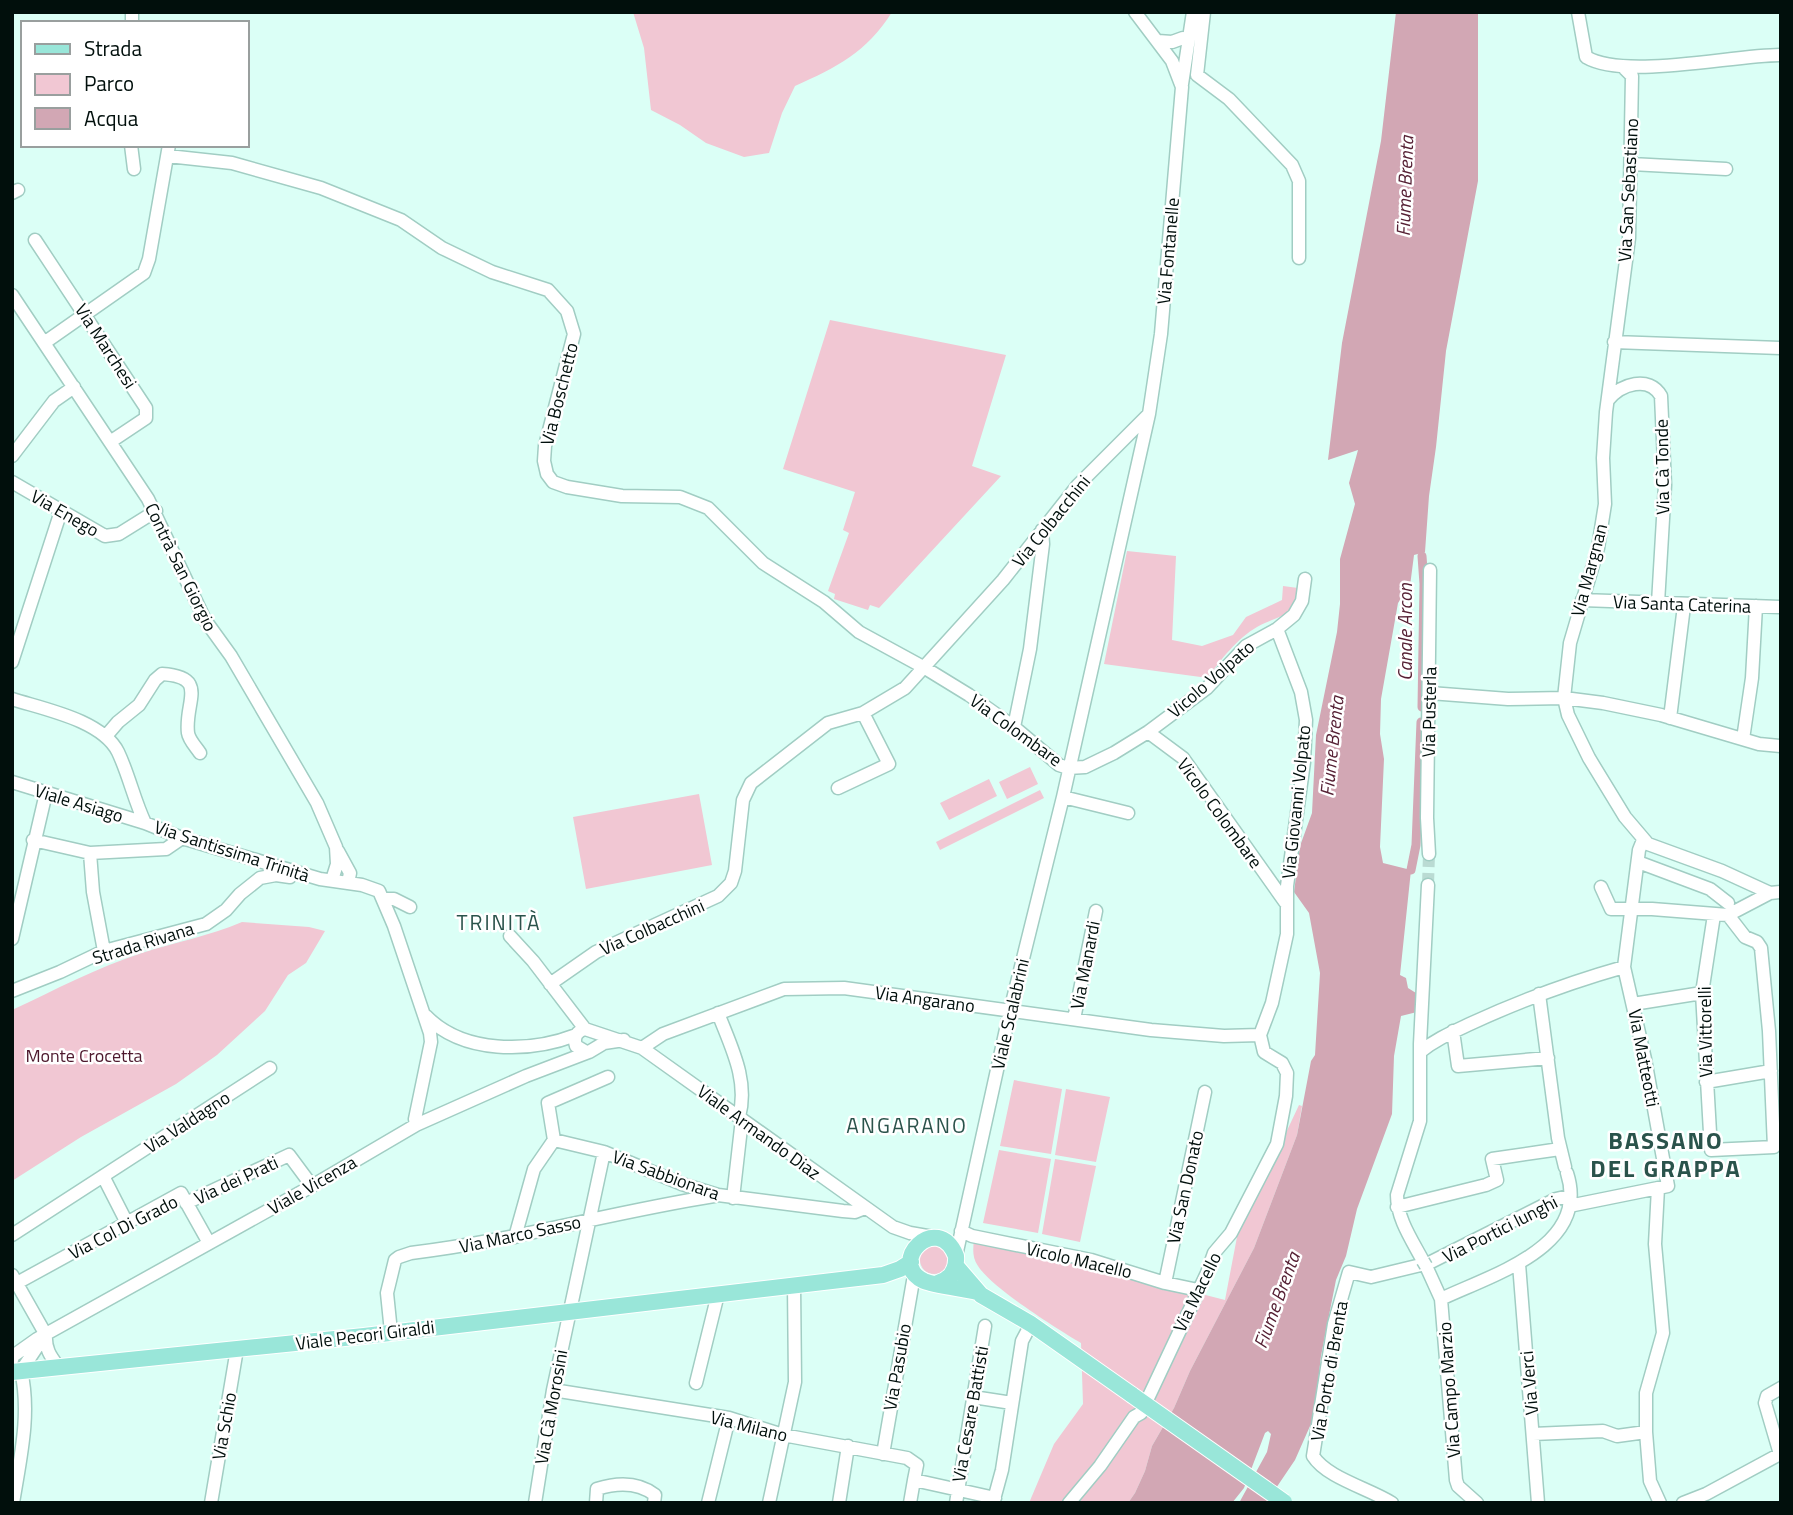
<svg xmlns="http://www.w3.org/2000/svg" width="1793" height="1515" font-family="'Titillium Web',sans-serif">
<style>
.green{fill:#f1c7d3}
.water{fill:#d2a7b4}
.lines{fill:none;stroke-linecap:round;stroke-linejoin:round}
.canal{stroke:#d2a7b4;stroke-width:9}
.minor-tunnel{stroke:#badbd3;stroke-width:12;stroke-dasharray:12 6;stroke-linecap:butt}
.minor-casing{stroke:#a1cdc3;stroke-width:15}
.major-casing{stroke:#fff;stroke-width:18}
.minor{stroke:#fff;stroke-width:12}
.major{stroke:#99e6d9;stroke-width:16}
.minor-bridge-casing{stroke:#a1cdc3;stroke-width:15;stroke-linecap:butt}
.major-bridge-casing{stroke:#fff;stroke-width:18;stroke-linecap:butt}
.minor-bridge{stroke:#fff;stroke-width:12}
.major-bridge{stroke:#99e6d9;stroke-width:16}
.labels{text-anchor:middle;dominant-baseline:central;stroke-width:5;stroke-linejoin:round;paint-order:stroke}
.street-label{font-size:18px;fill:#010f0c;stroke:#fff}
.park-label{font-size:18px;fill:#4d182d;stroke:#fff}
.water-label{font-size:19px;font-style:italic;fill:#552034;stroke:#fff}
.quarter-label{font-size:21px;letter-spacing:2px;fill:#2a534b;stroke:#fff}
.district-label{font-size:24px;font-weight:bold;letter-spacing:2px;fill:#2a534b;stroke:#fff}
</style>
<rect width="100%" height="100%" fill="#dbfff6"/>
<path class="green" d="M633 12H892C866 53 837 67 795 86L782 113 769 153 744 157 706 143 680 125 651 110 644 48Z
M830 320 1006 355 972 466 1001 476 879 608 870 605 868 610 834 599 835 594 828 591 849 533 843 530 855 492 783 469Z
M1127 551 1176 556 1172 640 1202 646 1233 635 1246 617 1282 600 1283 586 1298 588C1292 620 1280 614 1257 627 1238 638 1220 660 1208 678L1104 664Z
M1030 767 1038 784 1007 799 999 782Z
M989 779 997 796 949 820 940 803Z
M1040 790 1044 798 940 850 936 842Z
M699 794 712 865 586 889 573 817Z
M242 922 309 927 325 931 306 963 288 975 265 1011 217 1055 176 1084 81 1137 12 1181V1010C55 990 98 967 142 953 176 942 209 936 242 922Z
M1014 1080 1062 1089 1051 1154 1000 1146Z
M1066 1089 1110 1097 1096 1162 1055 1155Z
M1299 1105 1302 1106 1297 1135 1254 1248 1190 1371 1174 1408 1152 1446 1145 1471 1135 1493 1128 1503H1029L1054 1444 1083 1404 1081 1343C1056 1328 992 1288 978 1266 972 1257 973 1249 974 1239L1026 1249 1225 1300 1237 1237Z
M999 1150 1051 1159 1038 1233 983 1223Z
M1055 1159 1096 1166 1080 1242 1042 1234Z
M920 1260a14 14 0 1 1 28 0a14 14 0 1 1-28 0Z"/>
<path class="water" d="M1396 12H1478V181L1446 351 1436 447 1429 496 1425 552 1414 555 1410 586 1398 603 1381 699 1380 734 1384 759 1380 847 1383 863 1411 870 1400 975 1406 978 1408 988 1416 993 1417 1012 1401 1016 1394 1056 1392 1114 1357 1209 1346 1256 1336 1280 1321 1356 1314 1417 1295 1460 1266 1503H1239L1267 1452 1271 1434 1268 1431 1265 1433 1244 1488 1232 1503H1128L1135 1493 1145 1471 1152 1446 1174 1408 1190 1371 1254 1248 1297 1135 1311 1061 1315 1055 1320 973 1309 913 1294 892 1300 846 1312 813 1316 735 1337 632 1340 604V559L1355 504 1349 483 1358 450 1328 460 1342 343 1381 141Z"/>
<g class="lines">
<path class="canal" d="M1422 707 1424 584 1422 556
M1411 870 1416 845 1421 722"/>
<path class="minor-tunnel" d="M1428 885 1429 854"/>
<g class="minor-casing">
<path id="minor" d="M1204 12 1197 75 1229 99 1292 165 1299 181V258
M1578 12 1586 57C1625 80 1732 55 1781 55
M132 23V12
M1158 41 1172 42 1183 38
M1623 67 1632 76 1629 238 1606 412 1603 458 1605 504 1598 548 1570 643 1564 698 1568 715 1589 758 1625 817 1648 844 1722 871 1770 893 1781 892
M1182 84 1193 12
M131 145 134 169
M168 156 232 163 321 188 401 220 442 248 492 272 548 290 567 311 574 334 545 446 544 461 547 474 553 482 567 487 622 496 680 497 708 508 763 563 824 602 859 632 925 668 969 695 1014 727 1059 765 1068 768 1085 767 1114 753 1148 732 1207 688 1246 646 1277 629 1294 615 1302 601 1305 579
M1631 164 1726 169
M12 193 18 190
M35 240 146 408V418L110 442
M12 295 148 499 205 620 231 656 317 803 336 847 337 864 332 880
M1614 342 1781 348
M44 343 144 273 149 259 169 145
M1608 400C1621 384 1649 375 1661 396L1665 485 1658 603
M12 456 54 401 74 387
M12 482 105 536 119 534 156 511
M1582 600 1781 607
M12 662 61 511
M1430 693 1508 699 1564 698 1603 703 1661 715 1759 744 1781 746
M12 699C43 709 102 720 118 752 129 775 134 800 145 823
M1670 718 1684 606
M1014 727 1030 649 1043 544 1042 530
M1148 732 1183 758 1285 902
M106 736 118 722 139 705 155 680 162 674C210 677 184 702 188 733 189 740 196 747 200 753
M1743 739 1752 678 1756 606
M12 782 145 823 182 838 320 879 362 885 379 891 394 926 430 1033 431 1042 415 1119 416 1125
M838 788 889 764 863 713
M1063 797 1128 813
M33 840 90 853 93 892 104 951
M338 851 350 873 348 883
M90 853 166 849 182 838
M1429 854 1427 818 1430 570
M1638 862 1710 889 1728 903
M1601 887 1611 909H1652L1728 915 1770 893
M384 899H394L410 907
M1714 915 1702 993 1711 1150 1774 1147 1769 1031 1761 948 1757 942 1745 937 1728 915
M510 936 533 961 585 1029
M12 939 46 793
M550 984 596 952 718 896 731 883 735 871 743 800 751 783 828 723 863 713 905 688 1003 580 1078 485 1149 414
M12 991 60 972 104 951 206 924 226 910 240 894 260 878 276 875 290 877
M1539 994 1558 1138 1565 1167
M1633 1004 1702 993
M718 1013C731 1047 749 1080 739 1117
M426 1016C463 1054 529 1053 576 1035
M1074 1019 1096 911
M1453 1031 1458 1066 1548 1058
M642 1048 663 1034 784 989 844 988 1151 1030 1224 1036 1260 1035
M586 1052 576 1046C573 1037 577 1031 585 1029L642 1048 893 1227 910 1233 933 1237
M1420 1052C1436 1039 1453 1032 1472 1023 1522 1000 1571 982 1624 967
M1706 1082 1771 1071
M554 1140 548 1103 608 1077
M103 1176 127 1223
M1658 1188 1655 1244 1663 1333 1646 1393V1432L1650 1481 1660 1503
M733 1198 742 1119
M186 1203 289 1155 312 1186
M1569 1206 1668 1186 1645 1059 1624 967 1639 850 1643 840
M1397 1207 1486 1185 1497 1180 1492 1159 1560 1149
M961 1231 972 1236 1091 1260 1165 1283 1198 1290
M12 1235 270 1068
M515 1237 534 1169 554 1140 604 1152 682 1184 718 1195 843 1211 855 1212 865 1208
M956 1256 1010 1011 1063 797 1149 414 1161 334 1182 87 1172 61 1135 12
M1423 1261C1412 1240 1397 1219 1397 1195L1420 1121V1044L1428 885
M1519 1264 1538 1503
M1426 1266 1441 1299 1456 1480 1458 1486 1477 1503
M12 1275 46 1335
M17 1283 181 1193 209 1243
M1165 1283 1205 1092
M1441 1299C1491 1275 1591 1247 1567 1173
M391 1332 387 1293 395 1260 399 1257 411 1253C513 1241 612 1212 714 1196
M46 1335C45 1348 50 1356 58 1366
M12 1360 13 1356 37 1339 312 1186 416 1125 526 1076 589 1052 604 1043 624 1040
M696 1383 718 1294
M553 1390 729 1418 783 1435 907 1458 917 1465 914 1480 995 1498
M973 1397 1012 1403
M1533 1434 1603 1431 1617 1436 1646 1432
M883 1454 913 1281
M1780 1454 1765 1403 1767 1396 1781 1388
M13 1503C20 1459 31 1414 21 1371L41 1341
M211 1503 237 1349
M535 1503 553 1390 604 1152
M596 1503 597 1489C616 1483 638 1482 655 1495L654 1503
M708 1503 729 1418
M769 1503 795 1382 794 1285
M839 1503 848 1446
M910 1503 914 1480
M956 1503 985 1326
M993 1503 1002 1470 1022 1341 1031 1324
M1069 1503 1100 1466 1134 1417 1141 1413 1207 1273 1214 1253 1231 1233 1277 1144 1286 1096 1287 1073 1282 1063 1264 1052 1260 1035 1272 1003 1287 934V886L1304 762 1306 720 1301 692 1277 629
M1392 1503C1368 1488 1327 1478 1313 1456L1334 1324 1349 1272 1371 1277 1429 1263 1556 1199 1569 1196
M1683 1503 1706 1494 1780 1454"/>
</g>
<g class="major-casing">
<path id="major" d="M956 1266 981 1295 1031 1324 1132 1395
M938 1283C951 1279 957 1270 956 1256 937 1210 886 1263 924 1281 933 1285 965 1289 977 1292
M12 1372 364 1336 883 1275 900 1269 911 1262"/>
</g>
<use href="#minor" class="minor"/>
<use href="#major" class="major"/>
<g class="minor-bridge-casing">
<path id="minor-bridge" d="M1423 1261 1426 1266"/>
</g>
<g class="major-bridge-casing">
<path id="major-bridge" d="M1132 1395 1284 1502"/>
</g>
<use href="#minor-bridge" class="minor-bridge"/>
<use href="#major-bridge" class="major-bridge"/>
</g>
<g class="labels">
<g class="street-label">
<text transform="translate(1628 190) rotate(-87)">Via San Sebastiano</text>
<text transform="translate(1168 251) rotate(-85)">Via Fontanelle</text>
<text transform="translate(106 346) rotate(57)">Via Marchesi</text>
<text transform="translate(559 394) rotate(-76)">Via Boschetto</text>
<text transform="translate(1662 467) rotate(-91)">Via Cà Tonde</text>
<text transform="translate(65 513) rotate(30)">Via Enego</text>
<text transform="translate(1051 521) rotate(-51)">Via Colbacchini</text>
<text transform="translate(181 567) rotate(64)">Contrà San Giorgio</text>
<text transform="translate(1589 570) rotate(-75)">Via Margnan</text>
<text transform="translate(1682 604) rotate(2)">Via Santa Caterina</text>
<text transform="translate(1211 679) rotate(-41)">Vicolo Volpato</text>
<text transform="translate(1429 712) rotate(-89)">Via Pusterla</text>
<text transform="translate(1016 730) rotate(36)">Via Colombare</text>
<text transform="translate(1296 802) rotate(-84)">Via Giovanni Volpato</text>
<text transform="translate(79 803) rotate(17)">Viale Asiago</text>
<text transform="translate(1220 813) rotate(54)">Vicolo Colombare</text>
<text transform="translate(232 851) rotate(18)">Via Santissima Trinità</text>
<text transform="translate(652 927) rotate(-24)">Via Colbacchini</text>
<text transform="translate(143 943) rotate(-17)">Strada Rivana</text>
<text transform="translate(1085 965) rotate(-79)">Via Manardi</text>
<text transform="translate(925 999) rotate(8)">Via Angarano</text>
<text transform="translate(1010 1014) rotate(-77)">Viale Scalabrini</text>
<text transform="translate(1705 1032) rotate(-91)">Via Vittorelli</text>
<text transform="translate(1644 1058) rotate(79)">Via Matteotti</text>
<text transform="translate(187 1122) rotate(-33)">Via Valdagno</text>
<text transform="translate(759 1132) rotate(36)">Viale Armando Diaz</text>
<text transform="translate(666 1175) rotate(20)">Via Sabbionara</text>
<text transform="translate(236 1180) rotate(-25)">Via dei Prati</text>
<text transform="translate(312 1185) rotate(-30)">Viale Vicenza</text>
<text transform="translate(1185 1187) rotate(-78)">Via San Donato</text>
<text transform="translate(123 1227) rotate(-27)">Via Col Di Grado</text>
<text transform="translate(1500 1229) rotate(-27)">Via Portici lunghi</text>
<text transform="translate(520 1234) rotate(-12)">Via Marco Sasso</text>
<text transform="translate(1079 1260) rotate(13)">Vicolo Macello</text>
<text transform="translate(1197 1292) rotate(-64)">Via Macello</text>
<text transform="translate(365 1335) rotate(-7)">Viale Pecori Giraldi</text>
<text transform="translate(897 1367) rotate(-80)">Via Pasubio</text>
<text transform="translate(1329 1371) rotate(-80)">Via Porto di Brenta</text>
<text transform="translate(1529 1383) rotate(-95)">Via Verci</text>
<text transform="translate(1449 1390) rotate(-94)">Via Campo Marzio</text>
<text transform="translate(551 1407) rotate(-80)">Via Cà Morosini</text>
<text transform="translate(970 1414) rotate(-80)">Via Cesare Battisti</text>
<text transform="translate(224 1426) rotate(-80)">Via Schio</text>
<text transform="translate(749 1426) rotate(14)">Via Milano</text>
</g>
<g class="park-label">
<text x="84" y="1055">Monte Crocetta</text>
</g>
<g class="water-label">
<text transform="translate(1404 186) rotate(-88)">Fiume Brenta</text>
<text transform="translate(1404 632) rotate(-90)">Canale Arcon</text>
<text transform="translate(1331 746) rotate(-84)">Fiume Brenta</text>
<text transform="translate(1276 1300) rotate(-70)">Fiume Brenta</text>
</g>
<g class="quarter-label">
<text x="499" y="922">TRINITÀ</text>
<text x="907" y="1125">ANGARANO</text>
</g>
<g class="district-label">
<text x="1666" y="1140">BASSANO<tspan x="1666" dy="28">DEL GRAPPA</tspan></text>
</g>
</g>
<rect width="1793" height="1515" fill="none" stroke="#010f0c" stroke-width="28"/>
<rect x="21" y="21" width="228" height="126" fill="#ffffff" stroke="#999f9e" stroke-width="2"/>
<rect x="35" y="44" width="35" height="10" fill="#99e6d9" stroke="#999f9e" stroke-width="2"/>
<text x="84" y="56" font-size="21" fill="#010f0c">Strada</text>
<rect x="35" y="74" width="35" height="21" fill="#f1c7d3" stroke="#999f9e" stroke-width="2"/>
<text x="84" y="91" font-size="21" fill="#010f0c">Parco</text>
<rect x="35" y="108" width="35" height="21" fill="#d2a7b4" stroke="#999f9e" stroke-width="2"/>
<text x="84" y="126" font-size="21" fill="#010f0c">Acqua</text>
</svg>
